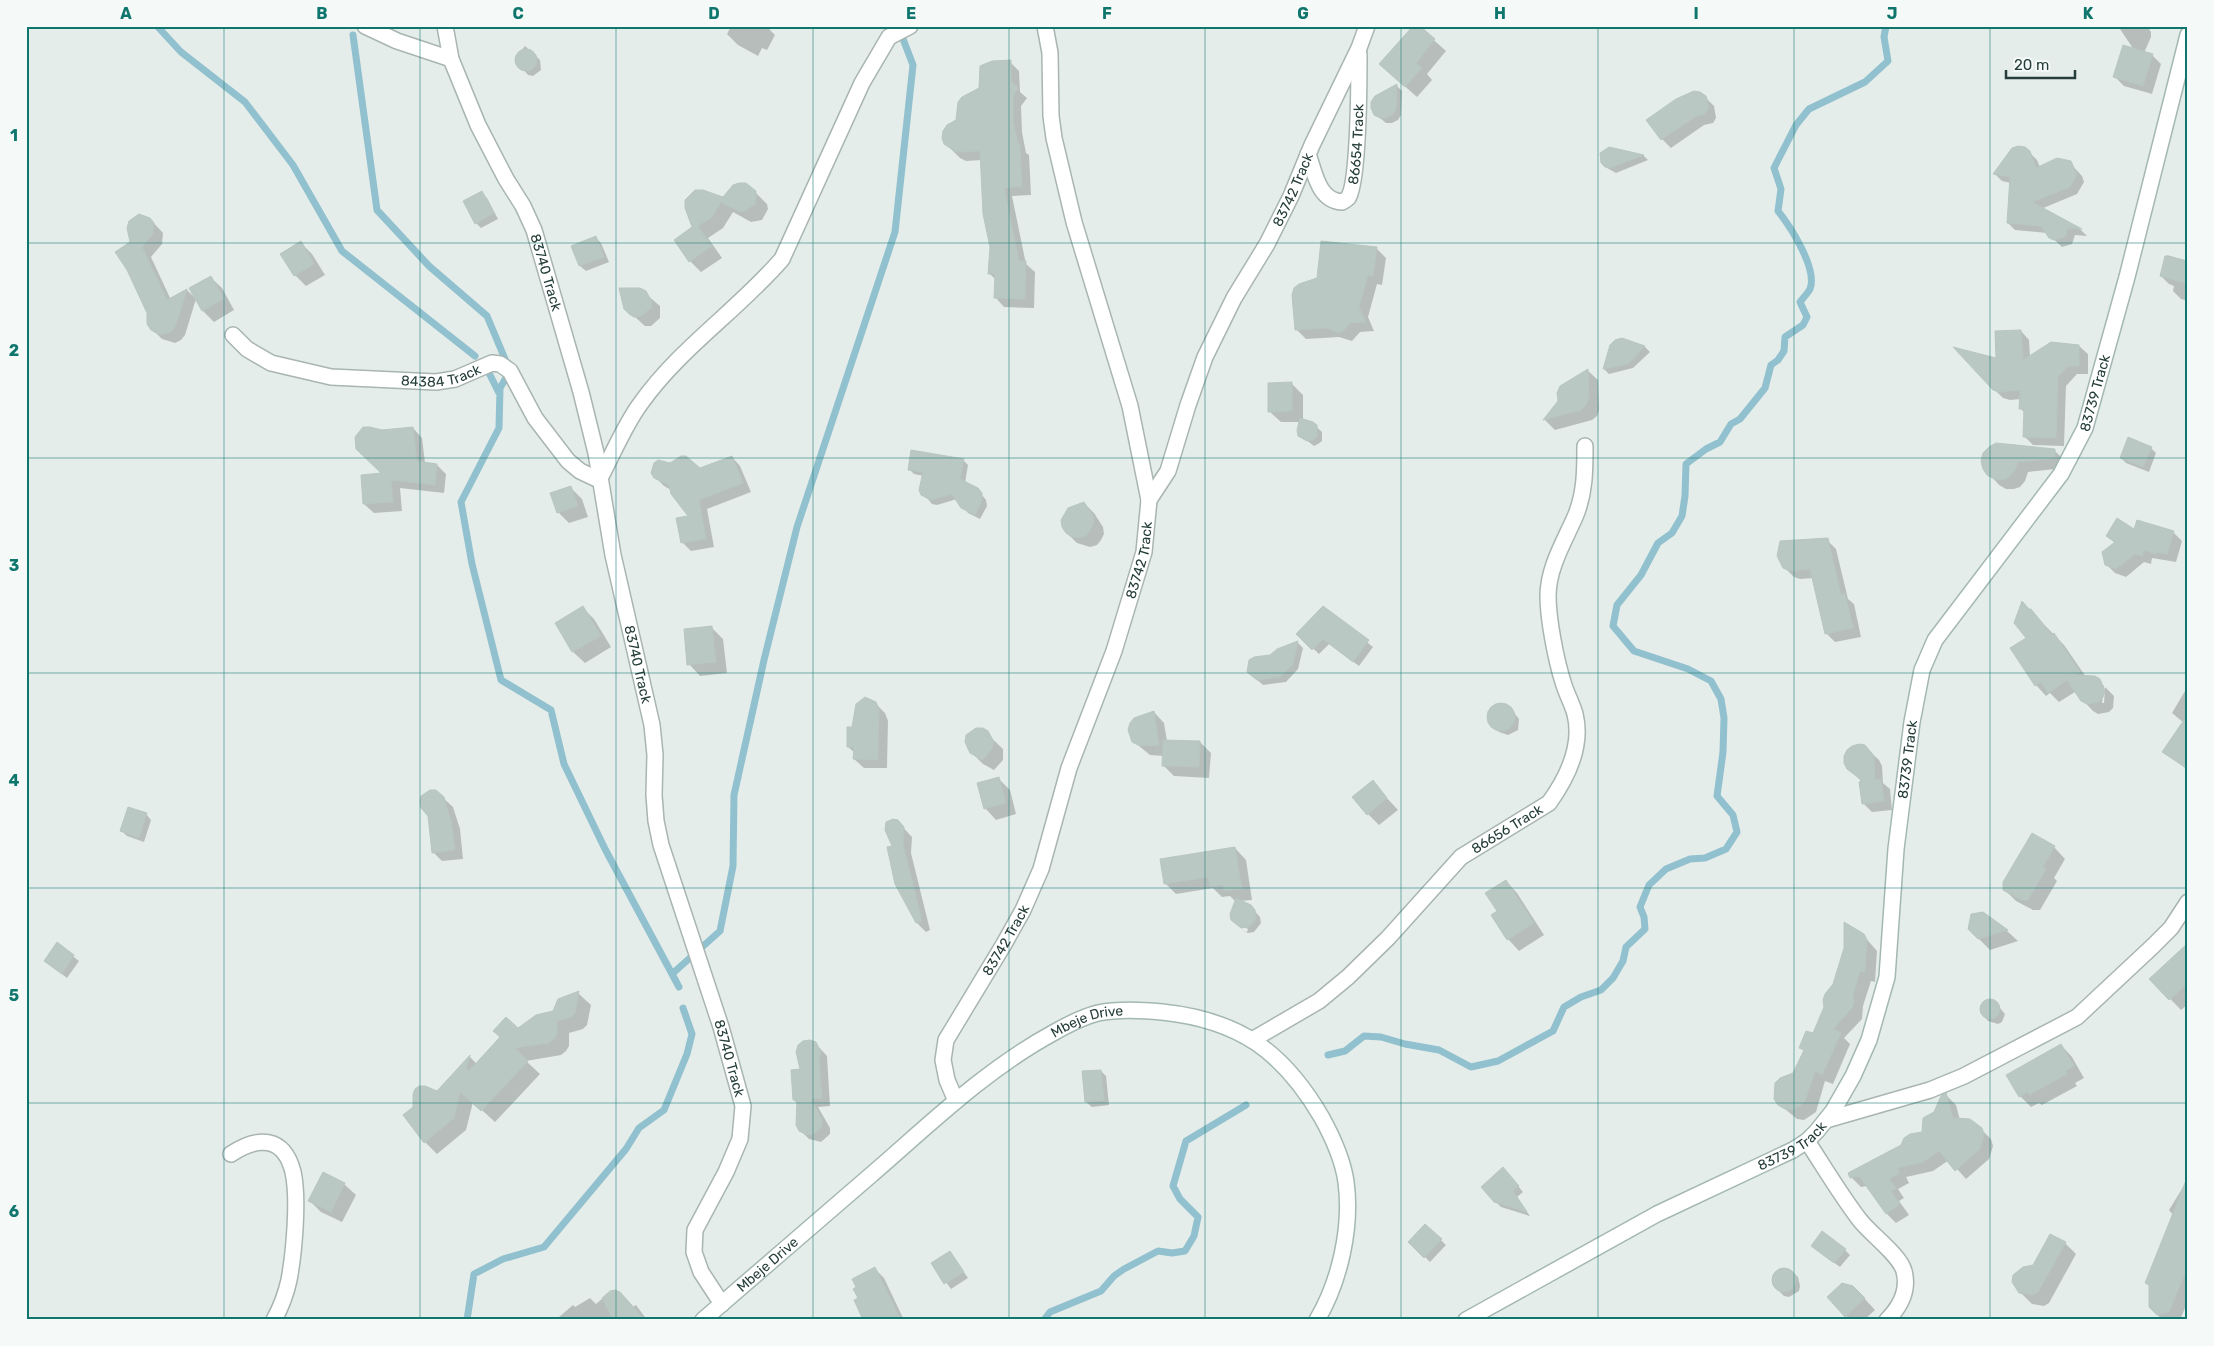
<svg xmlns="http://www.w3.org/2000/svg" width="2214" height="1346" font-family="Rubik,sans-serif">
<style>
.shadow{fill:#0003}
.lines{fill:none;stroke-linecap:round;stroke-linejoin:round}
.stream{stroke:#91c0ce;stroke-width:7}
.building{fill:#bac8c3;stroke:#b8c6c1}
.street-casing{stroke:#a8b5b1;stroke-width:18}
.secondary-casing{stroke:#a4b8b3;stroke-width:18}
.street{stroke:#fff;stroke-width:15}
.secondary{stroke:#fff;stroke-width:15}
.grid{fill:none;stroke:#0f766e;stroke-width:1;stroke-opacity:0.55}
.labels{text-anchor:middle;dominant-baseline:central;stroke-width:4.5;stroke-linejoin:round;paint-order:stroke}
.street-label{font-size:14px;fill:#253e39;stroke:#f5faf8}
.neatline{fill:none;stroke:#0f766e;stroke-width:2}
.grid-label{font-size:16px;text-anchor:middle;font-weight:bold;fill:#0f766e}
</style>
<rect width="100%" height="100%" fill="#e5edea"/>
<path class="shadow" d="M731 26H770L769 29 775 35 767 50 762 48 758 56 738 45 727 34Z
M1418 26 1446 51 1427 74 1432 80 1417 97 1392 75Z
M2118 26H2147L2151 32V37L2144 53 2152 55 2161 64 2152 94 2124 86 2115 77 2134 50Z
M525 46 540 60 541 70 533 76 528 75 516 61 517 56Z
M1010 62 1019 71 1020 92 1027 98 1021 106 1022 132 1026 153 1029 155 1031 195 1012 196 1026 264 1035 272 1034 308 1004 307 995 297 996 280 989 273 991 247 982 160 966 161 960 158 946 144 958 121 980 89Z
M1397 86 1402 91 1401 115 1398 120 1392 123H1386L1375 114 1376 97Z
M1705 97 1714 106 1716 118 1713 123 1704 125 1671 148 1662 139Z
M1609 149 1644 156 1648 160 1616 173 1607 168 1600 158 1601 154Z
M2029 152 2037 160 2040 167 2070 163 2082 176 2084 182 2077 194 2041 209 2081 230 2087 236 2075 235 2072 244 2062 247 2047 233 2015 230 2008 223 2011 183 2002 181 1995 174Z
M755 192 767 204 768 209 762 220 751 222 733 212 723 228 708 238 722 258 701 272 690 261 675 240 693 228 724 198Z
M482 193 487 198 498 219 481 228 476 223Z
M150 219 163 233 162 244 151 257 171 300 187 290 196 299 185 335 181 340 175 343 162 339 152 329 132 243Z
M596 238 601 243 609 262 586 271 580 266 573 247Z
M301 243 312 254 325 275 306 286 295 275Z
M1376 248 1386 258 1382 285 1377 284 1368 317 1374 331 1360 332 1352 341 1339 337 1306 339 1297 330 1318 278Z
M2167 255 2188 261V301L2181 299 2173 291 2174 286 2169 284 2161 276Z
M210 277 222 288 234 310 214 322 203 311 191 288Z
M640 289 660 306V318L651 326H645L625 308Z
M2021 331 2029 340 2030 356 2079 346 2088 354V374H2077L2066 386 2064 446 2033 445 2025 437V413L2020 408 2021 399 2010 400 2003 398 1994 389 1998 359Z
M1622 339 1645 347 1650 352 1633 368 1609 374 1604 369 1611 345Z
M1587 370 1598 380 1599 410 1597 416 1592 420 1555 430 1545 420Z
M1292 384 1303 395V420L1312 423 1322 432V441L1318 444 1314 446 1300 435 1301 422H1281L1269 411Z
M413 428 422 438 425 463 437 465 446 474 444 493 400 488 402 511 374 513 364 504 362 476 384 474Z
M2188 444V460L2185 457Z
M2151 448 2156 453 2149 472 2126 463 2121 458Z
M2054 450 2065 461V468L2028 472 2025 481 2020 487 2014 489H2006L1999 485 1984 468Z
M732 457 740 466 751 492 707 509 714 547 691 551 682 542 691 517 671 490 664 486 655 477 670 465 700 469Z
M963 460 968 465 965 483 977 489 986 500 987 506 980 519 968 513 957 499 937 505 932 504 920 490 924 476 914 474 909 469Z
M571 488 582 499 588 517 569 523 558 512Z
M1084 503 1094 513 1103 527 1104 534 1101 540 1097 545 1090 547 1077 543 1067 533 1062 520 1069 509Z
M2135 531 2173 532 2182 541 2176 562 2152 558 2151 564 2144 562 2126 577 2115 573 2106 564 2115 543 2107 536Z
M1827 540 1836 549 1848 599 1854 604 1861 637 1835 642 1826 633 1814 578 1800 579 1794 577 1784 567Z
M583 608 594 619 611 647 585 663 573 652 556 623Z
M1323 608 1373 647 1359 666 1329 644 1319 654 1298 634Z
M2030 610 2064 645 2086 677H2094L2104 686 2102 703H2104L2105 687 2114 696 2113 708 2109 712 2098 714 2093 711 2075 692 2059 702 2050 693 2046 696 2036 685 2028 638Z
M712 628 723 639 727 673 700 676 689 664Z
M1298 643 1303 648 1298 669 1286 682 1263 685 1254 677 1277 650Z
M2185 691 2188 693V770L2164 752 2184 723 2172 713Z
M875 703 885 713 888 721 887 768H864L854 759 855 753 848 747 853 728Z
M1500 704 1510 708 1519 719 1518 730 1508 735 1499 732 1487 718 1490 710Z
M1154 712 1164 723 1167 741 1200 742 1211 753 1209 778 1174 776 1163 765 1164 756 1150 755 1133 741Z
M982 729 1003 749V760L994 770 983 764 967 748V736Z
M1865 747 1879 760 1882 766 1883 783 1890 789 1892 810 1872 812 1863 803V783L1848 768Z
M999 779 1010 790 1016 814 996 820 985 808Z
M1372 782 1398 810 1379 825 1368 814Z
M443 798 453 807 460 829 463 859 442 861 433 852Z
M146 814 151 820 144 842 127 836 122 831Z
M897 821 912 837 911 853 930 930 926 932 917 923 894 847Z
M2054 847 2065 859 2054 878 2057 881 2040 910H2033L2016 901 2004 889Z
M1235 848 1246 860 1252 900 1240 901 1250 906 1260 917 1261 923 1254 932 1248 933 1242 930 1247 932 1248 929 1236 924 1232 920 1236 902 1230 896 1222 897 1213 888 1176 894 1165 883Z
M1506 881 1517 893 1544 935 1519 951 1508 939 1493 915 1498 912Z
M1983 913 2007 931 2018 941 1990 950 1969 929Z
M1863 935 1877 951 1875 982 1871 981 1863 1006 1862 1019 1844 1038 1850 1044 1833 1084 1825 1081 1816 1112 1804 1120 1797 1119 1779 1104 1804 1051 1800 1047 1813 1035 1835 985Z
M57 944 79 961 67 978 45 961Z
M2188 960V1004L2181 1010 2151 979Z
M578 993 591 1005 587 1025 583 1029 569 1033V1046L566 1051 561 1055 526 1061 540 1074 495 1122 473 1102 466 1130 437 1154 425 1142 437 1093 470 1057 477 1064 518 1029 554 1012Z
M1988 1000H1993L2005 1014 2002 1022 1998 1024 1988 1021 1983 1015 1981 1011 1984 1002Z
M815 1043 827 1056 830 1106 818 1107 830 1128V1134L821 1142 809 1139 800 1130 798 1104 794 1100 802 1070Z
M2061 1045 2072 1057 2084 1078 2075 1083 2077 1086 2042 1105 2039 1103 2031 1107 2020 1096Z
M1101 1071 1106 1076 1109 1105 1092 1107 1086 1102Z
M1946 1095 1956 1105 1960 1120 1981 1129 1991 1139 1993 1146 1989 1159 1966 1179 1949 1160 1933 1171 1906 1177 1909 1183 1898 1189 1904 1198 1899 1201 1909 1215 1896 1223 1887 1214 1867 1186 1861 1187 1852 1178 1923 1133Z
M1508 1174 1523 1192 1517 1197 1530 1216 1501 1207 1495 1201Z
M2188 1179V1301L2180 1320H2162L2150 1306V1286L2146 1283 2173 1215 2169 1210Z
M344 1184 356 1195 342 1222 321 1212 310 1201Z
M1425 1225 1446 1245 1430 1262 1410 1242Z
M2065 1243 2076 1254 2049 1303 2044 1306 2032 1304 2020 1292 2034 1267Z
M1845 1250 1850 1255 1840 1267 1818 1251Z
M950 1252 968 1278 951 1289 933 1264Z
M875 1269 884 1278 904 1320H865L858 1287Z
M1784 1269 1792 1271 1798 1277 1800 1286 1799 1291 1789 1297 1784 1296 1774 1286V1275Z
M610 1292 633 1307 636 1305 647 1320H561L559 1317 573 1305 575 1307 590 1298 596 1304Z
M1828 1297 1864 1298 1875 1310 1864 1320H1850Z"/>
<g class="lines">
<path class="stream" d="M157 26 181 52 245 102 293 165 342 251 475 356
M353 35 377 210 429 266 487 316 510 371 500 388 499 428 461 502 472 564 501 680 551 710 564 764 605 849 679 987
M490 375 499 393
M672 974 720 931 733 866 734 795 764 660 797 527 895 232 913 65 900 31
M1328 1055 1345 1051 1364 1036 1381 1037 1405 1044 1439 1050 1471 1067 1498 1061 1553 1031 1564 1007 1581 997 1601 990 1613 978 1623 961 1626 947 1645 929 1644 917 1640 907 1649 885 1666 869 1690 859 1705 858 1726 849 1737 832 1733 815 1717 796 1723 752 1724 718 1721 699 1711 681 1688 669 1634 651 1613 626 1617 605 1641 575 1658 543 1672 533 1682 516 1685 496 1686 464 1706 449 1720 442 1731 424 1740 419 1765 388 1771 365 1778 360 1784 351 1785 337 1803 325 1807 317 1800 302C1803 298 1808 293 1810 289 1818 269 1790 226 1778 211L1781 189 1774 168 1796 125 1809 109 1865 82 1888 61 1884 37 1886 26
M467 1320 474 1274 503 1259 544 1247 626 1149 639 1128 664 1110 687 1054 692 1034 683 1008
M1044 1320 1050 1312 1101 1291 1114 1276 1124 1269 1158 1251 1172 1253 1185 1251 1194 1236 1198 1217 1180 1199 1173 1186 1186 1141 1246 1105"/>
</g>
<path class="building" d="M1413 26H1420L1435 39 1416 63 1422 68 1405 87 1379 64Z
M2123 45 2153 54 2143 86 2113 77Z
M515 60a11 11 0 1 1 22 0a11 11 0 1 1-22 0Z
M1011 60V81L1018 88 1013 96V121L1018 144H1020L1022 186 1004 188 1019 261H1026L1025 299 994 298 995 274H988L990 247 983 214 980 151 956 152 944 144 942 138 943 131 947 125 956 120 958 102 962 97 979 88 980 66 992 61Z
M1397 84 1396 110 1392 115 1386 118H1380L1374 115 1371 108V102L1375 96Z
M1694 91 1700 92 1706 96 1708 102V109L1704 114 1695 117 1661 140 1646 120 1676 99Z
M2018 146 2025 147 2030 151 2036 168 2057 158 2071 161 2077 175 2070 187 2032 202 2082 229 2068 228 2065 237 2054 240 2049 238 2041 226 2007 223 2010 177 1993 174 2012 148Z
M1609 147 1644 155 1610 168 1605 167 1601 163 1600 153Z
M739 183H746L756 191 755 204 745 211H738L721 202 712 217 698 226 712 246 689 262 674 240 692 227 685 208V200L695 190H703L723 197 733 185Z
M482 191 494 213 475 224 463 201Z
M139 214 150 218 154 223 153 234 142 247 167 300 187 289 176 325 172 331 165 334H158L151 330 147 324V313L127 270 115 252 130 242 127 228 129 221Z
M596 236 604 257 579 266 571 246Z
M301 241 314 264 294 276 280 254Z
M1321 241 1377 247 1373 276 1368 275 1359 307 1366 322 1350 323 1342 332H1337L1328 328 1295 330 1292 295 1294 288 1299 284 1317 278Z
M2165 256 2188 261V284L2160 276Z
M211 276 224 299 202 311 189 288Z
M619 288H640L646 291 652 302 651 308 641 316 634 317 629 314 624 309Z
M2021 330 2023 360 2051 342 2079 345V366H2068L2058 377 2056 438 2023 437 2024 409H2019L2020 390 2000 392 1993 390 1953 347 1996 358 1995 331Z
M1622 338 1645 346 1628 364 1603 369 1610 345 1615 340Z
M1588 369 1589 398 1586 405 1581 410 1543 420 1558 401 1557 393 1560 386Z
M1292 382V411L1268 412V383Z
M1300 418 1313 422 1317 425V436L1313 440 1307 441 1298 436 1297 430Z
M363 427H370L382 430 413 427 417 461 437 464 435 485 391 480 393 502 363 504 361 475 381 473 356 449 355 437Z
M2128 437 2152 447 2143 467 2120 458Z
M1996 443 2055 449V458L2018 462 2015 470 2010 476 2003 480 1994 479 1987 475 1983 469 1981 461 1983 453 1989 447Z
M911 450 964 459 960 479 978 488 982 493V500L975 515 961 508 952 494 931 500 921 495 919 490 923 472 908 470Z
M681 456H686L700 468 732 456 743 483 699 500 706 539 681 543 676 518 688 516 671 494 669 485 654 478 651 473 654 463 658 460 670 463Z
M571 486 578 506 557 513 550 493Z
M1084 502 1093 516 1094 523 1087 535 1080 538 1072 537 1066 533 1062 527 1061 520 1068 508Z
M2117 518 2134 529 2137 520 2174 531 2167 554 2157 552 2156 554 2144 550 2142 556 2135 554 2116 569 2105 565 2102 552 2115 542 2106 536Z
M1828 538 1841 595 1845 594 1853 628 1825 634 1810 569 1790 571 1783 568 1777 556 1780 541Z
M2022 601 2029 609H2031L2052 635 2054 633 2080 672 2075 675 2095 676 2100 679 2105 691 2103 697 2099 702 2087 704 2081 701 2067 680 2048 693 2041 682 2035 686 2010 648 2026 638 2014 623Z
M583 606 601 636 572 652 555 623Z
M1323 606 1369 640 1353 662 1323 639 1312 650 1296 634Z
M712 626 716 662 687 665 684 629Z
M1298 641 1293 664 1280 677 1257 680 1247 672 1249 660 1254 657 1270 655 1277 649Z
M865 697 876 702 879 710 878 760 853 759 854 747H847V727H852L856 704Z
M1487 717a14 14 0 1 1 28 0a14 14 0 1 1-28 0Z
M1154 711 1159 746 1138 745 1132 742 1128 730 1130 723 1134 718Z
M2188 714V769L2162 752Z
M976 728H983L988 731 994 742 992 748 983 760 970 753 965 742 966 735Z
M1163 740 1200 741 1199 767 1162 766Z
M1859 744 1865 745 1874 756 1875 780 1881 779 1884 801 1862 804 1859 782 1863 781 1847 769 1844 763V756L1847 750 1852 746Z
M999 777 1006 803 984 809 977 783Z
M1373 780 1387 798 1367 815 1352 797Z
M430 790H436L444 797 450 819 451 818 455 850 432 853 428 816 421 808 420 802 421 796Z
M128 807 147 813 139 838 120 831Z
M893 819 898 820 904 827 903 844 922 921 916 923 895 884 887 847 892 846 885 830 886 822Z
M2032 833 2055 846 2043 867 2046 869 2028 900H2021L2003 890V882Z
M1235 847 1242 889 1224 891 1223 885 1210 887 1208 877 1164 884 1160 859Z
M1506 880 1534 923 1507 940 1491 915 1497 911 1485 893Z
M1236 898 1251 905 1255 910 1256 917 1253 923 1248 927 1241 928 1231 920 1230 914Z
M1983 912 2008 930 1978 939 1968 929 1971 914Z
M1844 922 1864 934 1867 940 1865 972 1860 971 1853 995 1854 1002 1852 1008 1833 1029 1841 1033 1822 1075 1815 1071 1805 1101 1800 1106 1793 1110 1785 1109 1778 1105 1774 1099 1775 1083 1780 1078 1793 1073 1804 1050 1799 1048 1806 1031 1813 1033 1824 1007 1823 1000 1825 994 1833 984 1844 948Z
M57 942 74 955 62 974 44 961Z
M2188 943V983L2169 1000 2149 979Z
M579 991 575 1013 571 1017 557 1021V1033L554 1039 548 1043 515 1048 528 1061 481 1111 460 1092 454 1118 424 1143 403 1115 413 1107V1094L415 1089 419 1086H425L437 1091 470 1055 466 1069 469 1071 500 1037 493 1031 506 1017 518 1028 536 1015 553 1011 558 999Z
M1980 1009a10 10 0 1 1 20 0a10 10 0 1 1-20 0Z
M810 1040 816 1042 821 1053 819 1059 822 1098 811 1099 822 1119V1126L818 1131 812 1135 805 1134 799 1131 796 1125 797 1100H793L791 1070 800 1069 796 1052 798 1045 803 1041Z
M2061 1044 2074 1066 2065 1071 2067 1074 2029 1095 2028 1092 2019 1097 2006 1075Z
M1101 1070 1104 1100 1085 1102 1082 1071Z
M1946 1093 1953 1118 1970 1119 1982 1128 1984 1135 1980 1149 1955 1171 1939 1151 1923 1162 1897 1168 1900 1173 1889 1179 1896 1188 1891 1191 1900 1204 1886 1214 1859 1176 1850 1178 1848 1173 1901 1145 1904 1138 1910 1134 1922 1132 1923 1118 1934 1112 1941 1096Z
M1503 1167 1519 1186 1513 1191 1527 1212 1494 1202 1481 1187Z
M323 1172 345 1183 331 1212 308 1201Z
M2187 1178 2188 1266 2169 1312 2157 1315 2149 1307V1285L2145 1283Z
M1425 1224 1442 1239 1424 1258 1408 1242Z
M1822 1231 1846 1249 1834 1263 1811 1246Z
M2050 1234 2066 1242 2038 1292 2032 1295 2019 1293 2012 1282 2013 1275 2023 1267 2033 1265Z
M950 1251 964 1272 944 1284 931 1263Z
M875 1267 901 1320H863L854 1300 858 1298 853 1289 856 1287 852 1279Z
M1772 1280a12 12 0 1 1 24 0a12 12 0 1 1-24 0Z
M1842 1283 1853 1286 1865 1298 1845 1317 1827 1297Z
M615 1290 620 1292 645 1320H613L602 1298 610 1291Z"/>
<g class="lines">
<g class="street-casing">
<g id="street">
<path d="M365 26 397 41 451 59"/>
<path id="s1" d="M445 26 451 59 478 125 506 179 523 206 534 230 581 392 596 453 613 555 652 725 655 755 654 795 656 821 661 845 721 1027 743 1106 740 1139 726 1172 695 1230 694 1252 701 1272 722 1304"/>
<path d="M1045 26 1050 53 1051 116 1054 138 1074 222 1130 406 1149 500"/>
<path id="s2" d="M1308 154C1315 173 1318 200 1342 202 1344 201 1346 200 1348 198 1359 183 1359 78 1359 54"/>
<path id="s3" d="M233 335 247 349 271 363 331 377 436 382 455 379 492 363 500 364 510 371 535 418 568 461 580 471 599 480C612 456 625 424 641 403 680 348 738 310 782 259L862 83 889 37 910 26"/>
<path id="s4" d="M1252 1040 1319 1001 1348 977 1388 938 1461 857 1549 803C1567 778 1583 746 1575 714 1572 703 1566 693 1563 682 1556 660 1548 619 1548 596 1548 568 1564 542 1575 517 1585 494 1585 470 1585 446"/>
<path id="s5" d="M956 1101 947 1080 943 1060 946 1040 1004 944 1023 910 1041 869 1069 768 1114 651 1144 552 1149 500 1168 471 1188 405 1205 357 1234 298 1267 244 1291 196 1312 145 1359 48 1367 26"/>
<path d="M1826 1120 1930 1090 1964 1076 2077 1017 2153 946 2171 928 2188 902"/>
<path d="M1807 1141C1824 1167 1840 1194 1859 1219 1870 1234 1899 1254 1904 1271 1909 1290 1900 1307 1887 1320"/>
<path d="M231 1154C258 1136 284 1136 293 1172 299 1199 294 1253 289 1280 286 1294 281 1307 274 1320"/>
</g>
</g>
<g class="secondary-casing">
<g id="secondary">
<path id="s6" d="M703 1320C759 1271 815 1224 871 1175 929 1125 985 1070 1053 1033 1067 1025 1082 1017 1098 1013 1118 1009 1141 1010 1162 1012 1239 1020 1283 1051 1322 1118 1333 1138 1343 1160 1346 1182 1352 1227 1340 1281 1317 1320"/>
<path id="s7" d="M1466 1320 1657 1214 1793 1150 1807 1141 1817 1131 1833 1111 1853 1076 1869 1040 1887 977 1896 849 1912 722 1922 670 1935 640 2061 474 2085 428 2127 277 2188 35"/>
</g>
</g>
<use href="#street" class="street"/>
<use href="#secondary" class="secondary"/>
</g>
<path class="grid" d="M224 26V1320M420 26V1320M616 26V1320M813 26V1320M1009 26V1320M1205 26V1320M1401 26V1320M1598 26V1320M1794 26V1320M1990 26V1320M26 243H2188M26 458H2188M26 673H2188M26 888H2188M26 1103H2188"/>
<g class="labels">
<g class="street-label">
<text stroke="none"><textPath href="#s2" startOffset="125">86654 Track</textPath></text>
<text stroke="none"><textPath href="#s5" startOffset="989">83742 Track</textPath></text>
<text stroke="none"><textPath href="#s1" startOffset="268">83740 Track</textPath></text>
<text stroke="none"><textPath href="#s3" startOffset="220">84384 Track</textPath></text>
<text stroke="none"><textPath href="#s7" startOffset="1209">83739 Track</textPath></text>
<text stroke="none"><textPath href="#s5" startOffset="584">83742 Track</textPath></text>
<text stroke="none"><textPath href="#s1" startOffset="671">83740 Track</textPath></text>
<text stroke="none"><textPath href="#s7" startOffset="789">83739 Track</textPath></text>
<text stroke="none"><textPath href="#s4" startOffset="334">86656 Track</textPath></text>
<text stroke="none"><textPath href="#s5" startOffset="180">83742 Track</textPath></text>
<text stroke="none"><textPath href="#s6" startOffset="490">Mbeje Drive</textPath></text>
<text stroke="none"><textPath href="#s1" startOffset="1078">83740 Track</textPath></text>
<text stroke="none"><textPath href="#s7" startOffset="370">83739 Track</textPath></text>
<text stroke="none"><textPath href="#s6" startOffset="85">Mbeje Drive</textPath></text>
</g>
</g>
<rect width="2214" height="1346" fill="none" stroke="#f5faf8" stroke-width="55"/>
<path d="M2006 70v8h69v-8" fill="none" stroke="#253e39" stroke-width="2.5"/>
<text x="2014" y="70" font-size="15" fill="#253e39" stroke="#f5faf8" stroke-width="4" paint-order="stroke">20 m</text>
<rect x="28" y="28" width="2158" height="1290" class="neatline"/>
<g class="grid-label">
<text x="126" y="19">A</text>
<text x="322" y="19">B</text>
<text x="518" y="19">C</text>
<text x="714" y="19">D</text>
<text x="911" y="19">E</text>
<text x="1107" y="19">F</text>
<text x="1303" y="19">G</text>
<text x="1500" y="19">H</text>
<text x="1696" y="19">I</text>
<text x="1892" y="19">J</text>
<text x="2088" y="19">K</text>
<text x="14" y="141">1</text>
<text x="14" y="356">2</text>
<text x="14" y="571">3</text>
<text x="14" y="786">4</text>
<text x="14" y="1001">5</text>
<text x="14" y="1217">6</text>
</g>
</svg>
